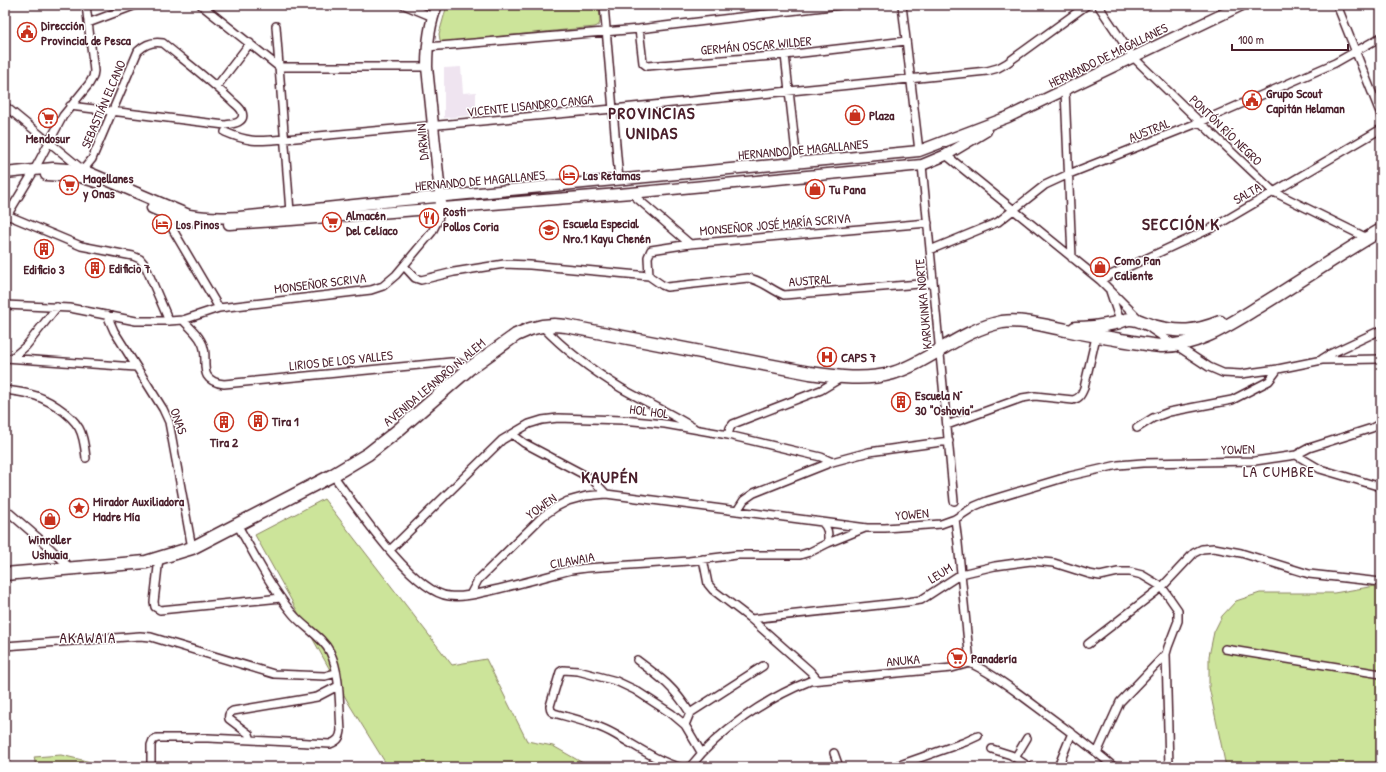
<svg xmlns="http://www.w3.org/2000/svg" width="1386" height="772" font-family="'Patrick Hand',sans-serif">
<style>
.built{fill:#efe4f0}
.green{fill:#cce49a;stroke:#8b8262}
.lines{fill:none;stroke-linecap:round;stroke-linejoin:round}
.minor-casing{stroke:#4a1f2b;stroke-width:10}
.secondary-casing{stroke:#4a1f2b;stroke-width:13}
.trunk-casing{stroke:#4a1f2b;stroke-width:15}
.minor{stroke:#fff;stroke-width:7}
.secondary{stroke:#fff;stroke-width:10}
.trunk{stroke:#fff;stroke-width:12}
.labels{text-anchor:middle;dominant-baseline:central;stroke-width:3;stroke-linejoin:round;paint-order:stroke}
.poi-label{font-size:13px;font-weight:bold;fill:#4a1f2b;stroke:#fff;text-anchor:start}
.street-label{font-size:13px;fill:#4a1f2b;stroke:#fff}
.quarter-label{font-size:15px;letter-spacing:1px;fill:#4a1f2b;stroke:#fff}
.district-label{font-size:17px;font-weight:bold;letter-spacing:1px;fill:#4a1f2b;stroke:#fff}
</style>
<rect width="100%" height="100%" fill="#fff"/>
<filter id="ink" filterUnits="userSpaceOnUse"><feTurbulence type="fractalNoise" baseFrequency=".025" numOctaves="2"/><feDisplacementMap in="SourceGraphic" scale="8" xChannelSelector="R" yChannelSelector="G"/><feConvolveMatrix kernelMatrix="1 2 1 2 8 2 1 2 1" color-interpolation-filters="sRGB"/></filter>
<g filter="url(#ink)">
<path class="built" d="M461 67 463 93 476 92V115L444 118V68Z"/>
<path class="green" d="M447 5H599L600 21 599 25 595 27 443 42 440 40 439 34Z
M324 499 452 665 486 659 527 741 553 746 590 767H388L349 704 255 535Z
M1381 585V767H1226L1209 687V656L1214 632 1222 616 1236 601 1260 593H1334Z
M61 755 112 767H36L34 757Z"/>
<g class="lines">
<g class="minor-casing">
<path id="minor" d="M201 5 279 67H427
M404 5 433 17
M604 5 619 180
M902 5 919 151
M1098 5 1133 57 1200 122 1274 192 1367 238
M1337 5 1381 115
M88 23 136 5
M276 26 290 212
M639 29 643 63 647 66 785 55 906 41
M427 47 639 29 840 5
M785 55 797 162
M217 86 250 43
M1065 90 1072 258
M5 106 83 170 92 159 138 51C145 44 153 41 163 43 186 62 210 80 232 101 235 104 241 108 242 112 246 123 232 124 225 125L70 106
M225 132C250 143 259 141 285 139L613 109 987 71 998 68 1007 63 1087 5
M946 155 1100 280 1141 321
M922 165 954 501
M631 193 690 244
M173 213 172 224 173 230 219 308
M7 215 81 246 133 256 140 259 145 265 169 321
M5 219 31 176 63 116 89 84 93 77 94 71 86 5
M930 250 998 222 1045 185 1069 174 1200 122 1335 63 1381 37
M404 266 415 278 421 280 454 272 504 264 530 265 649 276 662 285 667 287 748 278C762 280 771 290 784 295L932 283
M649 276 648 257 651 250 690 244 928 223
M1100 280 1214 227 1381 129
M1110 291 1120 321
M5 305 70 308 136 321H169L183 320 219 308 371 290 383 286 396 275 432 232 438 220 441 208
M107 315 114 331 163 409 169 422 192 548
M183 320C188 326 197 333 201 341 212 358 193 380 224 384L451 362 459 363 470 368
M542 326C565 350 593 371 621 388 645 402 671 413 694 428
M1151 329 1209 367 1223 373 1241 374 1278 369 1322 360 1381 359
M5 358 136 367
M12 358 26 346 57 307
M1322 359 1330 354 1381 330
M5 390C13 391 21 392 29 394 47 398 70 413 79 428 84 437 85 449 86 458
M947 425 1022 398 1035 396 1073 400C1080 398 1081 395 1084 388L1096 337
M1137 428 1153 418 1169 412 1232 400 1269 381 1278 369
M512 434 524 443 592 479 606 494
M728 435 730 428 733 424 821 390 841 378
M1296 455 1309 448 1372 428 1381 423
M333 475C355 505 412 592 449 596 464 598 480 593 494 590 520 584 545 577 571 570L586 568 689 561 737 555H800L810 552 828 543 865 528
M5 509 51 549 71 569
M737 511 744 500 754 493 832 462 869 452 949 441
M955 519 958 543 970 663
M822 522C829 529 828 534 828 543
M390 550 502 440 529 424 542 420 558 418 623 420 665 424 728 435 821 457 832 462
M159 558 154 602 155 607 160 610 281 598
M703 559 708 584 713 590 751 619 810 671 817 679
M470 595 478 580 543 516 556 507 568 501 586 496 606 494 822 522 867 528H885L941 524 955 519 975 506 987 501 1070 476 1118 465 1143 463 1255 461 1296 455 1320 469 1381 487
M751 619 907 602 921 600 961 574 995 566 1031 561 1054 563 1089 574 1100 576 1118 572H1130L1142 575 1162 587 1178 610V621L1168 647 1166 654 1120 702 1097 753
M1088 644 1162 587 1194 553 1202 549 1214 548 1241 553 1309 574 1381 582
M5 646 140 636 151 637 274 674 325 676 336 673
M1225 649 1381 674
M1166 654 1169 767
M637 660C660 677 674 687 690 713L685 725
M690 713 763 666
M251 740 249 734 229 719C228 715 229 713 233 711L317 697 338 686
M992 749 1011 755 1029 767
M834 753 839 767
M1015 758 1027 738
M151 767V745L153 740 157 738H208L330 744C338 741 340 738 341 731 339 707 341 674 330 652 322 636 303 627 292 613 270 586 254 554 237 524
M679 767C657 761 636 746 616 735 597 724 575 719 554 713L551 711 550 706 560 672 563 670 578 671 616 681 635 690 672 714 685 725 701 752
M690 767C719 730 767 698 810 681L952 668 970 663C997 676 1022 696 1046 714 1069 731 1092 748 1114 767
M894 767 965 742 978 736
M1058 767 1072 733"/>
</g>
<g class="secondary-casing">
<path id="secondary" d="M437 5C429 25 427 45 427 67L441 203
M5 173 53 168 83 170 189 215C205 218 222 218 239 217L373 203 919 151 1008 117 1242 5
M46 175 80 177 96 182
M152 208 173 217 189 222
M229 224 291 220 631 193 922 165 946 155 986 131"/>
</g>
<g class="trunk-casing">
<path id="trunk" d="M1075 328C1089 328 1102 326 1116 323 1121 322 1124 319 1130 319 1139 319 1145 324 1153 326 1180 333 1195 332 1220 322
M5 574 146 562 192 548 333 475 368 454 396 432 470 368 516 335 530 329 542 326 554 325 566 326 810 373C837 377 866 381 893 373 931 361 961 330 1002 322 1023 319 1046 326 1066 330 1085 334 1103 337 1121 340 1135 342 1147 345 1161 346 1197 347 1230 324 1260 306 1301 281 1340 254 1381 230"/>
</g>
<use href="#minor" class="minor"/>
<use href="#secondary" class="secondary"/>
<use href="#trunk" class="trunk"/>
</g>
</g>
<defs>
<g id="civic-ring" transform="scale(1)"><circle r="9.5" fill="#fff" stroke="#c8321e" stroke-width="1.5"/><path d="M-.6-6.5H3V-4.5H.6V-3L4-1V1h2V6H-6V1h2V-1L-.6-3ZM-1.2 2.5V6h2.4V2.5Z" fill="#c8321e"/></g>
<g id="shop-ring" transform="scale(1)"><circle r="9.5" fill="#fff" stroke="#c8321e" stroke-width="1.5"/><path d="M-5-2.5h2.3a2.7 3.5 0 0 1 5.4 0H5L5.5 6h-11ZM-1.5-2.5h3a1.5 2.3 0 0 0-3 0Z" fill="#c8321e"/></g>
<g id="supermarket-ring" transform="scale(1)"><circle r="9.5" fill="#fff" stroke="#c8321e" stroke-width="1.5"/><path d="M-6-5.5h2.5l.6 2H6L4.5 2H-2.5L-4.4-4H-6ZM-1.5 3.2a1.3 1.3 0 1 0 .1 0ZM3 3.2a1.3 1.3 0 1 0 .1 0Z" fill="#c8321e"/></g>
<g id="hotel-ring" transform="scale(1)"><circle r="9.5" fill="#fff" stroke="#c8321e" stroke-width="1.5"/><path d="M-6-4.5h1.5V1H6V5H4.5V3h-9V5H-6ZM-4 0a1.8 1.8 0 1 1 3.6 0ZM.5 0V-2.5h3Q6-2.5 6 0Z" fill="#c8321e"/></g>
<g id="restaurant-ring" transform="scale(1)"><circle r="9.5" fill="#fff" stroke="#c8321e" stroke-width="1.5"/><path d="M-5-6h1v4h1v-4h1v4h1v-4h1v5L-1.5 .5V6h-2V.5L-5-1ZM5-6V6H3V1.5H1.5Q1.5-4 5-6Z" fill="#c8321e"/></g>
<g id="school-ring" transform="scale(1)"><circle r="9.5" fill="#fff" stroke="#c8321e" stroke-width="1.5"/><path d="M0-5L7-2L0 1L-7-2ZM-4 1L0 2.5L4 1V4Q0 6-4 4Z" fill="#c8321e"/></g>
<g id="building-ring" transform="scale(1)"><circle r="9.5" fill="#fff" stroke="#c8321e" stroke-width="1.5"/><path d="M-4-6H4V6H1V3H-1V6H-4ZM-2.5-4.3h1.7v1.8h-1.7ZM.8-4.3h1.7v1.8H.8ZM-2.5-1h1.7V.8h-1.7ZM.8-1h1.7V.8H.8Z" fill="#c8321e"/></g>
<g id="hospital-ring" transform="scale(1)"><circle r="9.5" fill="#fff" stroke="#c8321e" stroke-width="1.5"/><path d="M-5-5h3v3.5h4V-5h3V5h-3V1.5h-4V5h-3Z" fill="#c8321e"/></g>
<g id="sight-ring" transform="scale(1)"><circle r="9.5" fill="#fff" stroke="#c8321e" stroke-width="1.5"/><path d="M0-6L1.8-2.2L6-1.7L2.9 1.2L3.7 5.4L0 3.3L-3.7 5.4L-2.9 1.2L-6-1.7L-1.8-2.2Z" fill="#c8321e"/></g>
</defs>
<g fill-rule="evenodd">
<use href="#civic-ring" x="27" y="32"/>
<use href="#civic-ring" x="1252" y="100"/>
<use href="#shop-ring" x="855" y="115"/>
<use href="#supermarket-ring" x="48" y="118"/>
<use href="#hotel-ring" x="569" y="175"/>
<use href="#supermarket-ring" x="69" y="185"/>
<use href="#shop-ring" x="815" y="189"/>
<use href="#restaurant-ring" x="429" y="218"/>
<use href="#supermarket-ring" x="332" y="222"/>
<use href="#hotel-ring" x="162" y="224"/>
<use href="#school-ring" x="549" y="230"/>
<use href="#building-ring" x="44" y="249"/>
<use href="#shop-ring" x="1100" y="267"/>
<use href="#building-ring" x="95" y="268"/>
<use href="#hospital-ring" x="827" y="357"/>
<use href="#building-ring" x="901" y="402"/>
<use href="#building-ring" x="258" y="421"/>
<use href="#building-ring" x="224" y="422"/>
<use href="#sight-ring" x="79" y="508"/>
<use href="#shop-ring" x="50" y="519"/>
<use href="#supermarket-ring" x="957" y="658"/>
</g>
<g class="labels">
<g class="poi-label">
<text x="41" y="25">Dirección<tspan x="41" dy="15">Provincial de Pesca</tspan></text>
<text x="1266" y="93">Grupo Scout<tspan x="1266" dy="15">Capitán Helaman</tspan></text>
<text x="869" y="115">Plaza</text>
<text x="48" y="138" text-anchor="middle">Mendosur</text>
<text x="583" y="175">Las Retamas</text>
<text x="83" y="178">Magellanes<tspan x="83" dy="15">y Onas</tspan></text>
<text x="829" y="189">Tu Pana</text>
<text x="443" y="211">Rosti<tspan x="443" dy="15">Pollos Coria</tspan></text>
<text x="346" y="215">Almacén<tspan x="346" dy="15">Del Celíaco</tspan></text>
<text x="563" y="223">Escuela Especial<tspan x="563" dy="15">Nro.1 Kayu Chenén</tspan></text>
<text x="176" y="224">Los Pinos</text>
<text x="1114" y="260">Como Pan<tspan x="1114" dy="15">Caliente</tspan></text>
<text x="109" y="268">Edificio 7</text>
<text x="44" y="269" text-anchor="middle">Edificio 3</text>
<text x="841" y="357">CAPS 7</text>
<text x="915" y="395">Escuela N°<tspan x="915" dy="15">30 "Oshovia"</tspan></text>
<text x="272" y="421">Tira 1</text>
<text x="224" y="442" text-anchor="middle">Tira 2</text>
<text x="93" y="501">Mirador Auxiliadora<tspan x="93" dy="15">Madre Mía</tspan></text>
<text x="50" y="539" text-anchor="middle">Winroller<tspan x="50" dy="15">Ushuaia</tspan></text>
<text x="971" y="658">Panadería</text>
</g>
<g class="street-label">
<text transform="translate(756 45) rotate(-5)">GERMÁN OSCAR WILDER</text>
<text transform="translate(1108 55) rotate(-26)">HERNANDO DE MAGALLANES</text>
<text transform="translate(103 104) rotate(-67)">SEBASTIÁN ELCANO</text>
<text transform="translate(530 105) rotate(-6)">VICENTE LISANDRO CANGA</text>
<text transform="translate(1149 130) rotate(-22)">AUSTRAL</text>
<text transform="translate(1226 130) rotate(44)">PONTÓN RÍO NEGRO</text>
<text transform="translate(422 142) rotate(-95)">DARWIN</text>
<text transform="translate(803 149) rotate(-5)">HERNANDO DE MAGALLANES</text>
<text transform="translate(480 180) rotate(-5)">HERNANDO DE MAGALLANES</text>
<text transform="translate(1247 193) rotate(-30)">SALTA</text>
<text transform="translate(775 224) rotate(-5)">MONSEÑOR JOSÉ MARÍA SCRIVA</text>
<text transform="translate(810 280) rotate(-4)">AUSTRAL</text>
<text transform="translate(320 283) rotate(-7)">MONSEÑOR SCRIVA</text>
<text transform="translate(923 304) rotate(-95)">KARUKINKA NORTE</text>
<text transform="translate(341 360) rotate(-6)">LIRIOS DE LOS VALLES</text>
<text transform="translate(434 382) rotate(-40)">AVENIDA LEANDRO N. ALEM</text>
<text transform="translate(649 411) rotate(7)">HOL HOL</text>
<text transform="translate(179 421) rotate(71)">ONAS</text>
<text transform="translate(1238 449) rotate(-2)">YOWEN</text>
<text transform="translate(541 506) rotate(-36)">YOWEN</text>
<text transform="translate(912 514) rotate(-5)">YOWEN</text>
<text transform="translate(572 560) rotate(-10)">CILAWAIA</text>
<text transform="translate(940 573) rotate(-32)">LEUM</text>
<text transform="translate(903 660) rotate(-5)">ANUKA</text>
</g>
<g class="quarter-label">
<text x="1279" y="471">LA CUMBRE</text>
<text x="88" y="637">AKAWAIA</text>
</g>
<g class="district-label">
<text x="652" y="112">PROVINCIAS<tspan x="652" dy="20">UNIDAS</tspan></text>
<text x="1181" y="223">SECCIÓN K</text>
<text x="610" y="476">KAUPÉN</text>
</g>
</g>
<rect width="1386" height="772" fill="none" stroke="#fff" stroke-width="20"/>
<rect x="10" y="10" width="1366" height="752" fill="none" stroke="#4a1f2b" stroke-width="1.5" filter="url(#ink)"/>
<path d="M1232 44v6h116v-6" fill="none" stroke="#4a1f2b" stroke-width="2"/>
<text x="1238" y="44" font-size="12" fill="#4a1f2b" stroke="#ffffff" stroke-width="3" paint-order="stroke">100 m</text>
</svg>
